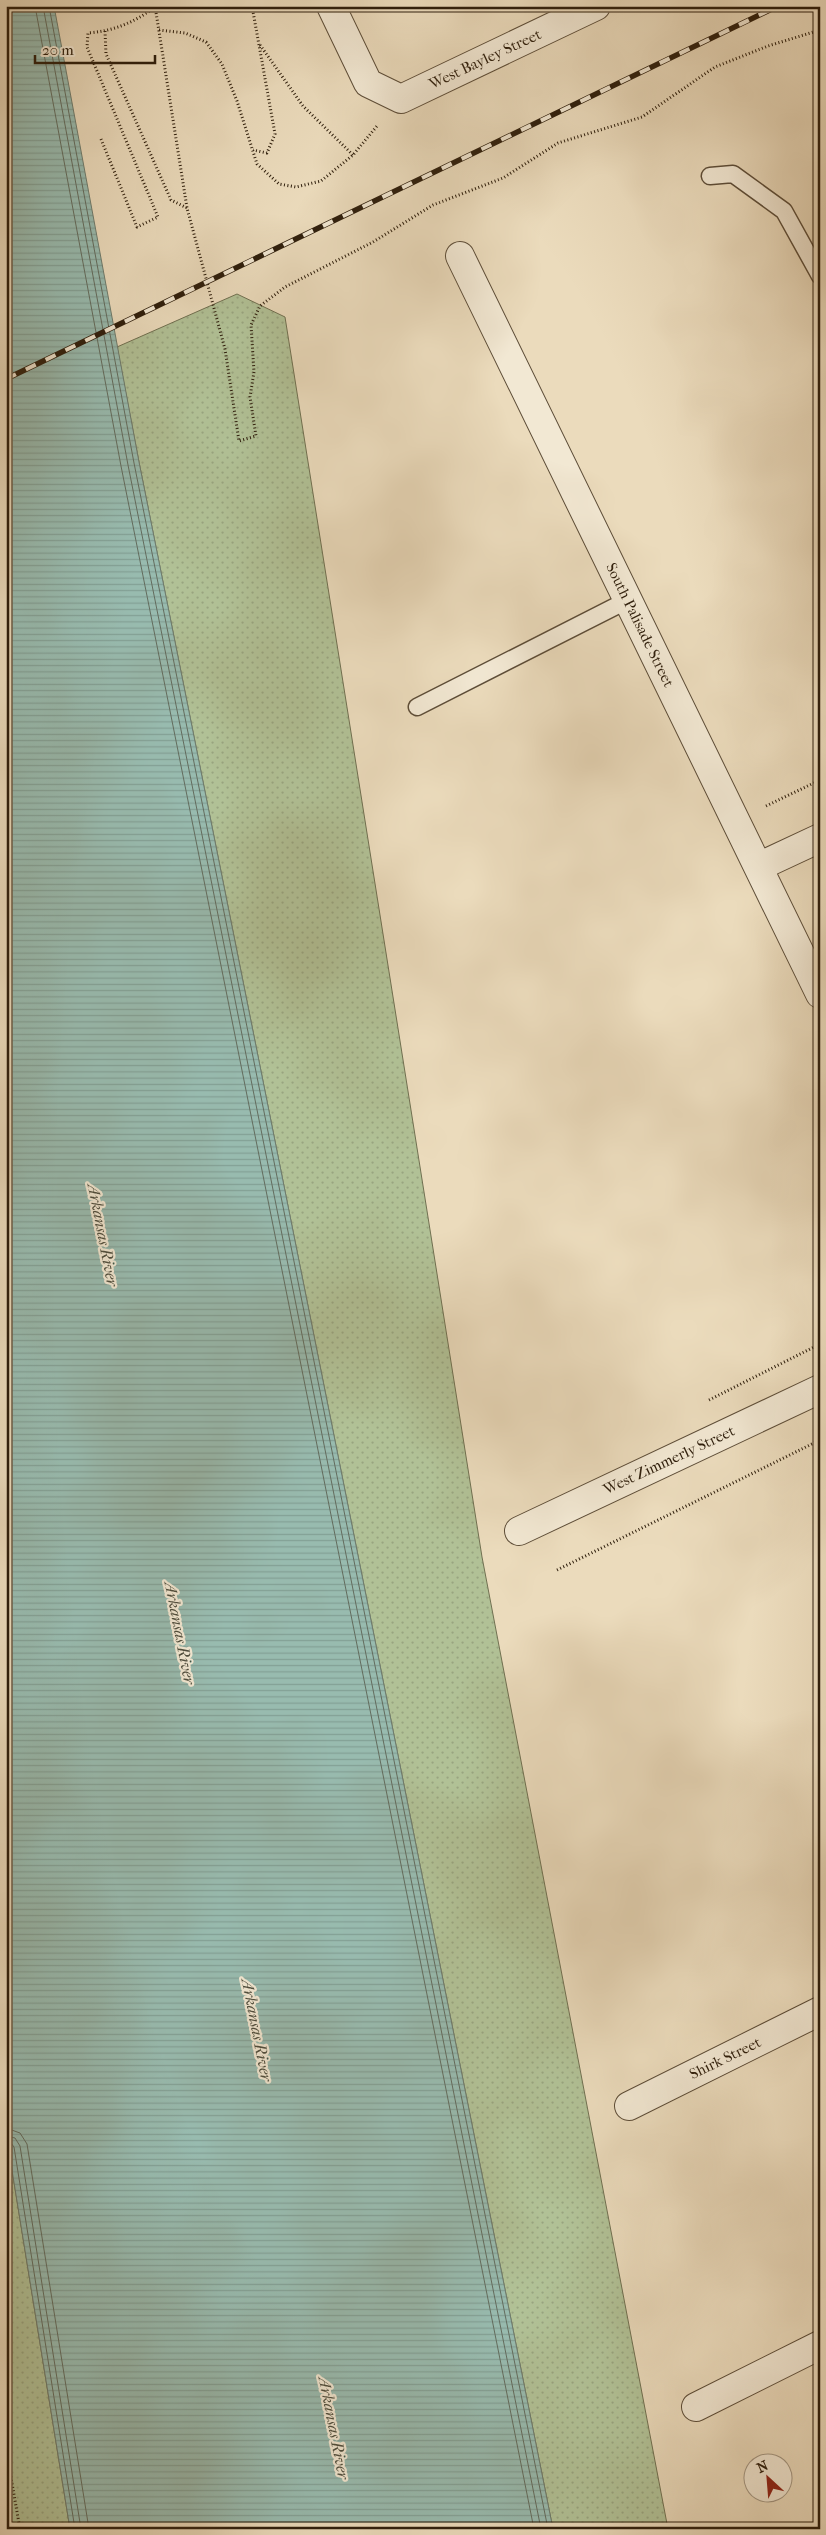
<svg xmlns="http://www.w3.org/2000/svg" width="826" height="2535" font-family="'IM FELL French Canon',serif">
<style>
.grass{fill:url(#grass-dots);stroke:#707051}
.water{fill:url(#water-rules);stroke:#6e7c6e}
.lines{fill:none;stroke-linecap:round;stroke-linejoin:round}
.shore{stroke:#636c5e;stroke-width:1}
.lane-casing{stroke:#5d4d38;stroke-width:19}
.street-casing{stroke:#5d4d38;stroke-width:30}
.path{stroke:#2e1e0c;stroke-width:3;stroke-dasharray:1 2.5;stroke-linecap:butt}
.lane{stroke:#f2e8d3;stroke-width:16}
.street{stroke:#f2e8d3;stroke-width:28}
.rail-casing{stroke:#2e1e0c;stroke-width:5.5}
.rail{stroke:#f2e8d3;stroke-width:4;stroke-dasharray:11;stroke-linecap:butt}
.labels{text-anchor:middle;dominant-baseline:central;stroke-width:4.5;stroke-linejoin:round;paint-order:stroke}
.street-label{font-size:15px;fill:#2e1e0c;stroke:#f2e8d3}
.water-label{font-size:16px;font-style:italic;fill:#4e4d3d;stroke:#f2e8d3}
</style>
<defs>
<pattern id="grass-dots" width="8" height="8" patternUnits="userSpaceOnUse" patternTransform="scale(1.25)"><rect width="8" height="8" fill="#b1c196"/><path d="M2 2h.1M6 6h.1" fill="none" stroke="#99a580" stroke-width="1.8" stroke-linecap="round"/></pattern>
<pattern id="water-rules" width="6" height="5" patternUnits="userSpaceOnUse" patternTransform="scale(1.25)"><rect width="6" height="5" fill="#98bbaf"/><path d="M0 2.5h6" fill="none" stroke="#83a095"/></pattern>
</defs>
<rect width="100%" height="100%" fill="#ebdbbc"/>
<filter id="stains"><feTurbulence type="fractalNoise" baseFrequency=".004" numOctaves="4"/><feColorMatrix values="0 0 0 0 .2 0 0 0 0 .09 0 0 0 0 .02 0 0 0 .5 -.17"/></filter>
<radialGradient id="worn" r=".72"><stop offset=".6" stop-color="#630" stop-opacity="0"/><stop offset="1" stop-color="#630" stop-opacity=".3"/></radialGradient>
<path class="grass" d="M237 294 285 317 482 1557 668 2529H553L139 462 117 347Z
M6 2133 70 2529H6Z"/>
<path class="water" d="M6 6H54L139 462 553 2529H70L6 2133Z"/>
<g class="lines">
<path class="shore" d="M35 6 121 466 534 2529
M43 6 128 465 541 2529
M49 6 134 463 548 2529
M6 2128 20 2133 27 2144 89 2529
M6 2136 15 2138 20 2146 81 2529
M6 2142 11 2143 14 2147 75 2529"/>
<g class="lane-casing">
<path id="lane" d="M710 176 733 174 784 211 820 276
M417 707 628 600"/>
</g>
<g class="street-casing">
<path id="street" d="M331 6 368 83 401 99 596 6
M460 256 820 994
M758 867 820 838
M519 1531 820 1389
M629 2106 820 2011
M696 2407 820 2345"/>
</g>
<path class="path" d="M87 6 95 10 117 6
M155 6 187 208 225 349 239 441 256 436 250 397 254 372 251 325 260 306 285 287 373 242 433 205 503 178 558 143 642 117 715 67 768 46 820 30
M252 6 275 134 267 153 253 150
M159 30 185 33 206 42 222 64 237 101 257 164 279 184 296 187 321 181 353 155 377 126
M105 31 106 54 171 200 187 208
M260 45 303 106 353 155
M101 139 137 227 158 217 87 47 88 33C114 31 135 22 155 7
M766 806 820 780
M709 1400 820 1344
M557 1570 820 1440
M6 2449 20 2529"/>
<use href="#lane" class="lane"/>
<use href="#street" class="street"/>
<g class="rail-casing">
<path id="rail" d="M6 379 778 6"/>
</g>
<use href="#rail" class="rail"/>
</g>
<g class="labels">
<g class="street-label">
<text transform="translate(485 59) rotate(-25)">West Bayley Street</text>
<text transform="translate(640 625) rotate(64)">South Palisade Street</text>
<text transform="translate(669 1460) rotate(-25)">West Zimmerly Street</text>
<text transform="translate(725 2058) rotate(-26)">Shirk Street</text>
</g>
<g class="water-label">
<text transform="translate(103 1235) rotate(79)">Arkansas River</text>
<text transform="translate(180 1633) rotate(79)">Arkansas River</text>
<text transform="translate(257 2030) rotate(79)">Arkansas River</text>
<text transform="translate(334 2428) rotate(79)">Arkansas River</text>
</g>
</g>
<rect width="826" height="2535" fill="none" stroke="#ebdbbc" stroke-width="25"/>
<rect x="8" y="8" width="811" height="2520" fill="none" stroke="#2e1e0c" stroke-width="2.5"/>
<rect x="12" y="12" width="801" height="2510" fill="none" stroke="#2e1e0c"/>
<g transform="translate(768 2478) rotate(334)"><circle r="24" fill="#f2e8d3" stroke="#a49783"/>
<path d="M0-4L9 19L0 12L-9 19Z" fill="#8f2418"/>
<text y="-8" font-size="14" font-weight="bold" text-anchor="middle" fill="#2e1e0c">N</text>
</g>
<path d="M35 55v8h120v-8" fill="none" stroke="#2e1e0c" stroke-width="2.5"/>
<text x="42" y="55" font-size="15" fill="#2e1e0c" stroke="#f2e8d3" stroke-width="4" paint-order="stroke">20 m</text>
<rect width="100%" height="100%" filter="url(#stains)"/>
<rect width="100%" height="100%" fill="url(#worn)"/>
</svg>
